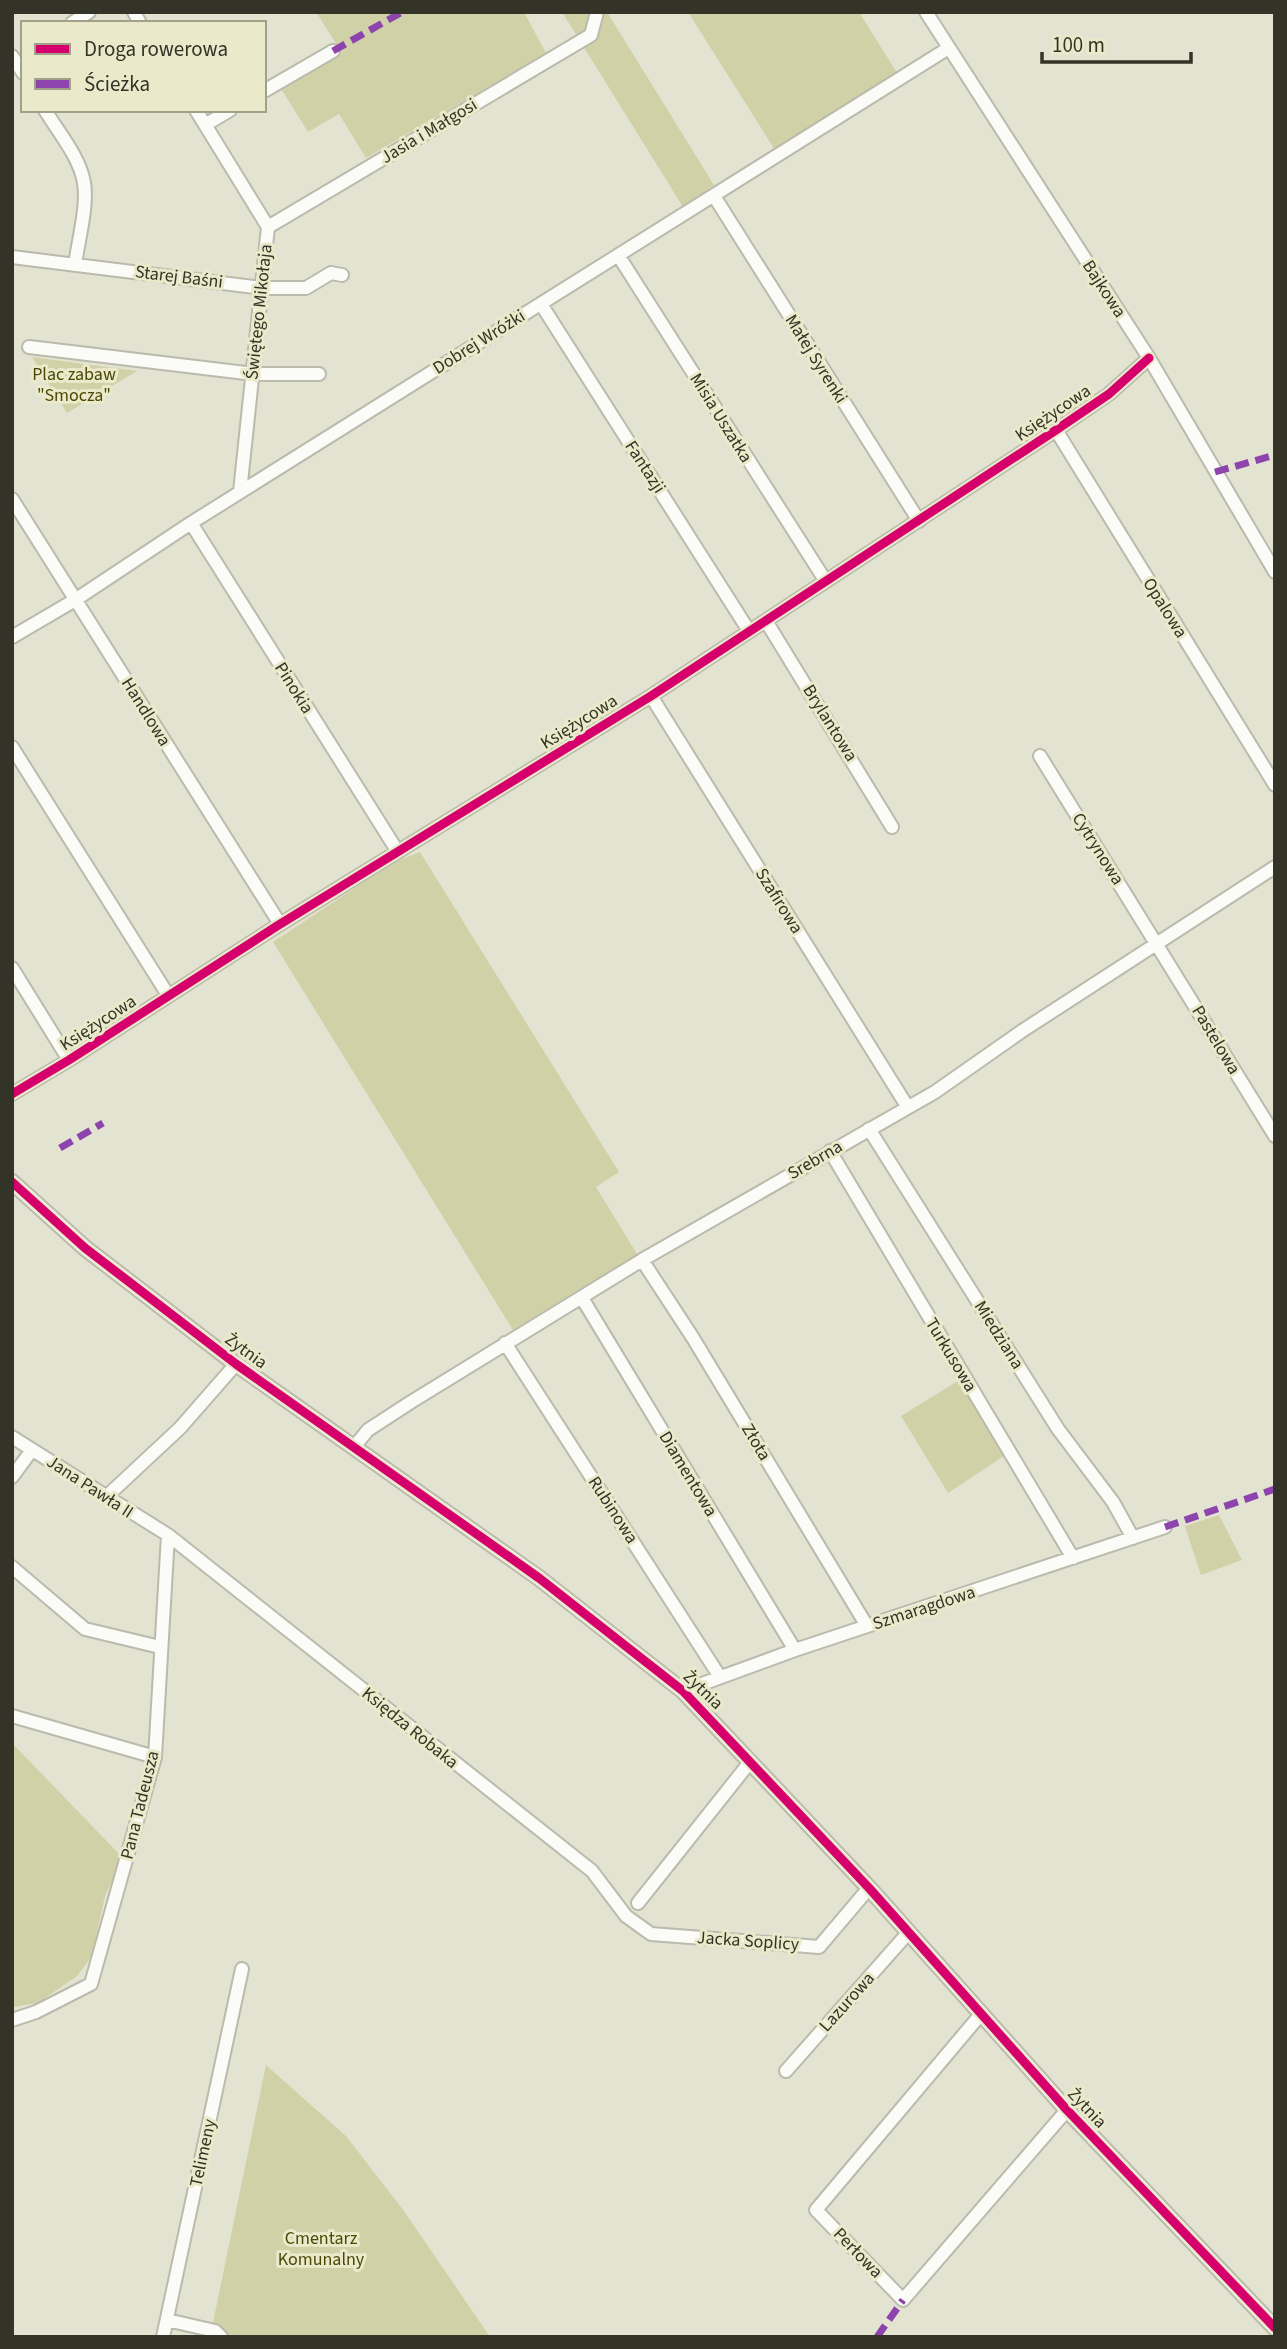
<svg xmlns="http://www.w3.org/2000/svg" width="1287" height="2349" font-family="'Source Sans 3',sans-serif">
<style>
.green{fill:#d1d1a8}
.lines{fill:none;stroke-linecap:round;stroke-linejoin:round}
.minor-casing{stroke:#babaad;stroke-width:16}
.tertiary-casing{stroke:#babaad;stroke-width:18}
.minor{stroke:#fbfbf8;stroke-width:12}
.tertiary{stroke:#fbfbf8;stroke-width:14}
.quiet{stroke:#8e44ad;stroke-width:7;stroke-dasharray:14 7;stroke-linecap:butt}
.cycleway-casing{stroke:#eaeacb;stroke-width:13}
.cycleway{stroke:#d6006c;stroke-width:9}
.labels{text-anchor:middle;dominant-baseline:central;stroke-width:6;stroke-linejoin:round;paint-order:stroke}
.street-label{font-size:18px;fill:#333327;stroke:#eaeacb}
.park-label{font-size:18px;fill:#4b4805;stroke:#eaeacb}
</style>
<rect width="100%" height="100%" fill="#e3e3d2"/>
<path class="green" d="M316 12H524L546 53 366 158 339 114 308 132 280 87 342 53Z
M562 12H607L714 185 683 207Z
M688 12H859L899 76 775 150Z
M32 357 137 371 67 413Z
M420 852 619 1172 596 1187 637 1254 513 1330 273 942 394 862Z
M961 1379 1007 1454 948 1493 901 1416Z
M1219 1515 1242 1560 1201 1575 1185 1526Z
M12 1743 123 1858 105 1896 92 1956 77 1976 38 2003 12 2007Z
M266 2065 346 2136 404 2211 490 2337H210Z"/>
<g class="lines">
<g class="minor-casing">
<path id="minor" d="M134 12 140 23
M926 12 1149 358 1275 572
M72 23 89 12
M12 56 23 73
M264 91 333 51
M45 110C58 132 80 157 84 183 88 206 78 241 75 265
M196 110 268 227 240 492
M205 125 230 110
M714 196 919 521
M268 227 591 35 597 12
M618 255 825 580
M12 257 262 288H306L331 273 342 275
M541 304 749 631
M29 347 254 374H319
M1056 430 1275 785
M12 499 280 924
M191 523 398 852
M766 621 892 827
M12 637 75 600 191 523 947 49
M651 696 907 1106
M12 747 168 995
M1040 756 1275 1136
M12 968 69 1060
M12 1094 69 1060 277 926 651 696 1056 430 1109 394 1149 358
M869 1129 1058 1429 1113 1502 1133 1538
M830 1151 1073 1558
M642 1260 693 1338 867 1626
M582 1298 795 1650
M505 1343 720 1677
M12 1437 168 1535 592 1871 626 1916 651 1934 819 1947 869 1888
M354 1447 368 1430 411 1402 642 1260 935 1092 1022 1031 1275 867
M12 1477 32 1450
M106 1497 180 1428 236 1364
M12 1567 85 1629 160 1647
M683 1691 795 1650 1165 1527
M12 1716 155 1757
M638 1903 750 1762
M981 2014 816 2210 903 2300 1067 2110
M12 2020 36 2012 91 1984 155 1757 168 1535
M786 2071 908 1933
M167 2320 215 2331 221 2337
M163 2337 242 1969"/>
</g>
<g class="tertiary-casing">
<path id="tertiary" d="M12 1182 85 1248 236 1364 539 1578 683 1691 869 1888 1067 2110 1275 2328"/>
</g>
<use href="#minor" class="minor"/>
<use href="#tertiary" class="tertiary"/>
<path class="quiet" d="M333 51 402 12
M1215 472 1275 455
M60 1148 103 1123
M1165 1527 1275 1489
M877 2337 903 2300"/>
<g class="cycleway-casing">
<path id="cycleway" d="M12 1094 69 1060 277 926 651 696 1056 430 1109 394 1149 358
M12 1182 85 1248 236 1364 539 1578 683 1691 869 1888 1067 2110 1275 2328"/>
</g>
<use href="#cycleway" class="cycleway"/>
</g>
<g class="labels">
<g class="street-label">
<text transform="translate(429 131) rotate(-31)">Jasia i Małgosi</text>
<text transform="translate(179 277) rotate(7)">Starej Baśni</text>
<text transform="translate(1104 289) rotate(57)">Bajkowa</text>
<text transform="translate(259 312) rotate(-84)">Świętego Mikołaja</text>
<text transform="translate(479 342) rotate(-32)">Dobrej Wróżki</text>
<text transform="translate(816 359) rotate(58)">Małej Syrenki</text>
<text transform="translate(1053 413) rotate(-34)">Księżycowa</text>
<text transform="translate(721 418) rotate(58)">Misia Uszatka</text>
<text transform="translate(645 467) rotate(57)">Fantazji</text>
<text transform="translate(1165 608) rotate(58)">Opalowa</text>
<text transform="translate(294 688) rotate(58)">Pinokia</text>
<text transform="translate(146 712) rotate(58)">Handlowa</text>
<text transform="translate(579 722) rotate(-32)">Księżycowa</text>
<text transform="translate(830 723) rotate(58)">Brylantowa</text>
<text transform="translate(1098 849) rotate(58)">Cytrynowa</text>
<text transform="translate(779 901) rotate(58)">Szafirowa</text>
<text transform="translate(98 1023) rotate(-33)">Księżycowa</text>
<text transform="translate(1216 1040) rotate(59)">Pastelowa</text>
<text transform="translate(815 1160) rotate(-30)">Srebrna</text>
<text transform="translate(999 1335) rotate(58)">Miedziana</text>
<text transform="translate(246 1351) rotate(36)">Żytnia</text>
<text transform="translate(951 1355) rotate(59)">Turkusowa</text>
<text transform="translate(756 1442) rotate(59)">Złota</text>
<text transform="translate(688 1474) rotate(59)">Diamentowa</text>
<text transform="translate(90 1487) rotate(33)">Jana Pawła II</text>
<text transform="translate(613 1510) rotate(57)">Rubinowa</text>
<text transform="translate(924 1608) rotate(-18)">Szmaragdowa</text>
<text transform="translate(703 1690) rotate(44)">Żytnia</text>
<text transform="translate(410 1728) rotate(39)">Księdza Robaka</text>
<text transform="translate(140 1805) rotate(-76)">Pana Tadeusza</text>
<text transform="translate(748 1941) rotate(4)">Jacka Soplicy</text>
<text transform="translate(847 2002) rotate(-48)">Lazurowa</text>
<text transform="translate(1087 2108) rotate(47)">Żytnia</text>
<text transform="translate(203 2153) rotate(-78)">Telimeny</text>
<text transform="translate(858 2253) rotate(46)">Perłowa</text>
</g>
<g class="park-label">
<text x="74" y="374">Plac zabaw<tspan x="74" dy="21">"Smocza"</tspan></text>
<text x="321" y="2238">Cmentarz<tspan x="321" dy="21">Komunalny</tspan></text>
</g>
</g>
<rect width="1287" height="2349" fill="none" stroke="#333327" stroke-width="28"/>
<rect x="21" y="21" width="245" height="91" fill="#eaeacb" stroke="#a1a189" stroke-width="2"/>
<rect x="35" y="44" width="35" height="10" fill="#d6006c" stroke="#a1a189" stroke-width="2"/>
<text x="84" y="56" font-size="21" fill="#333327">Droga rowerowa</text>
<rect x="35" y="79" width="35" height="10" fill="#8e44ad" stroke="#a1a189" stroke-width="2"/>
<text x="84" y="91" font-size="21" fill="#333327">Ścieżka</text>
<path d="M1042 52v10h149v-10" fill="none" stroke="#333327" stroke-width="3.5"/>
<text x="1052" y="52" font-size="21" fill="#333327" stroke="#eaeacb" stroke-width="5" paint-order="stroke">100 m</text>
</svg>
